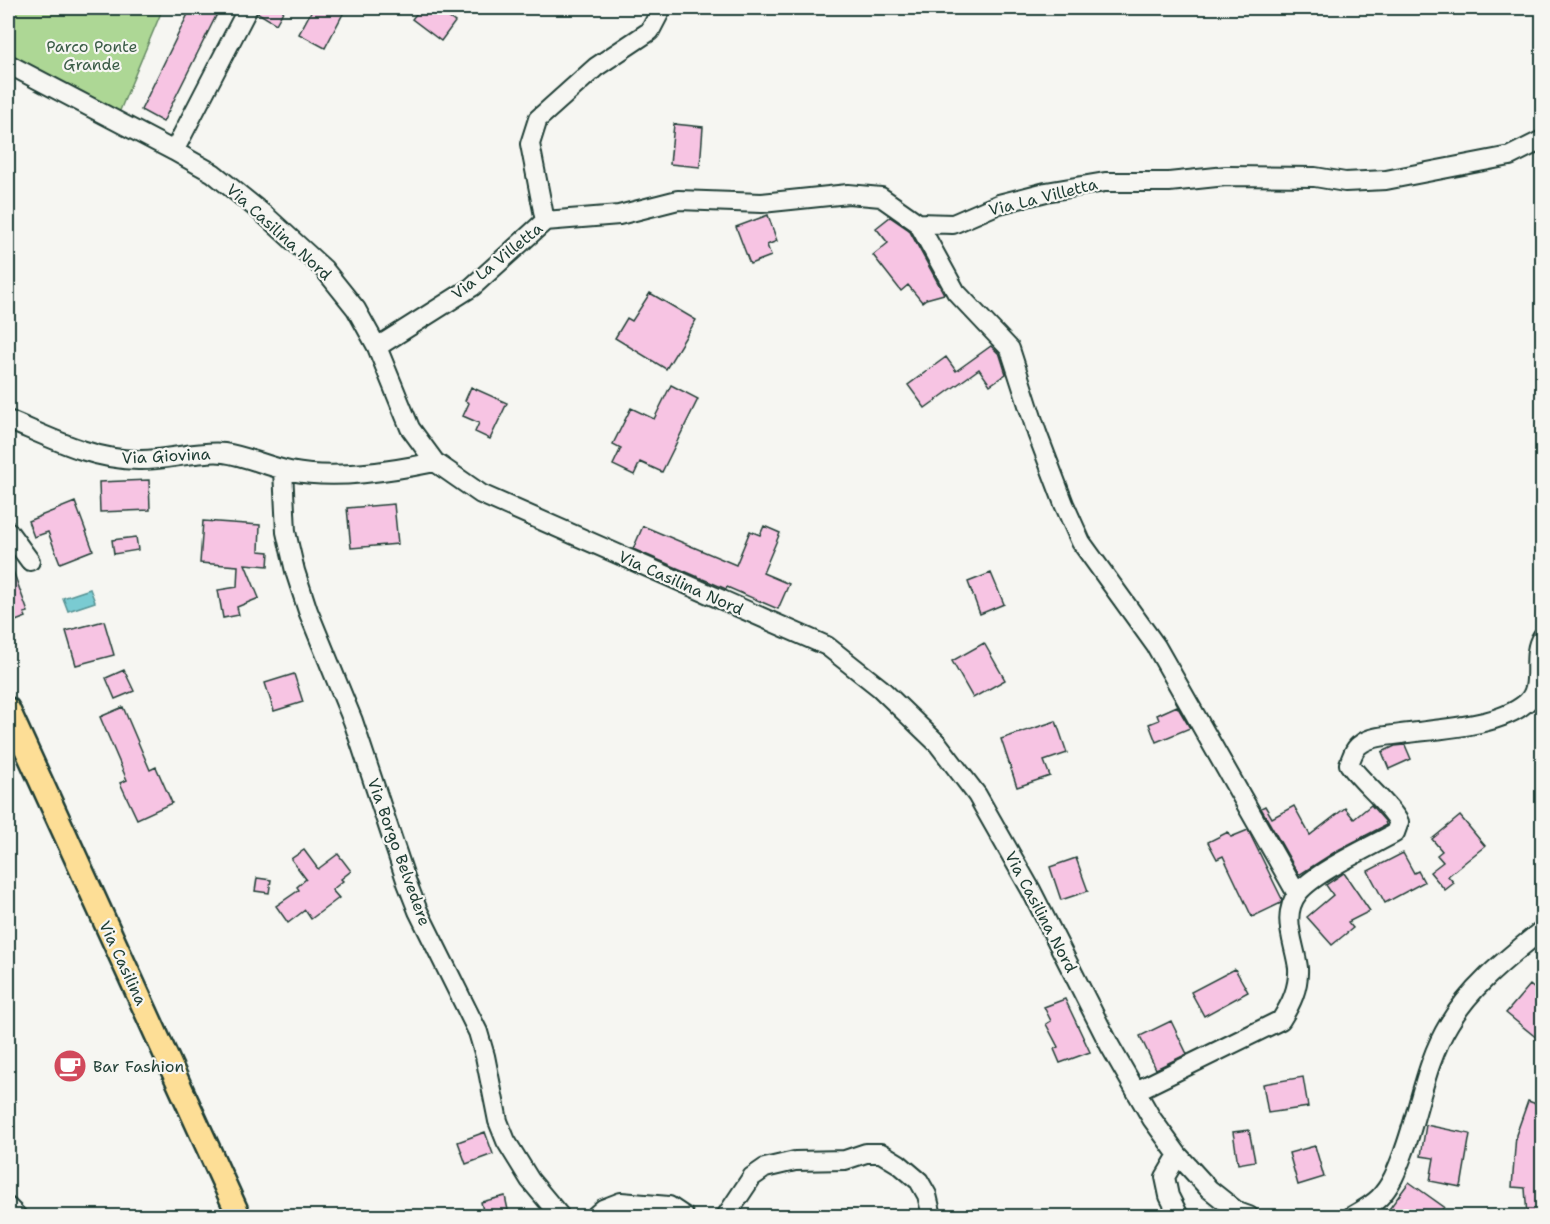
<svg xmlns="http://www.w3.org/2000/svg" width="1550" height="1224" font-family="'Shantell Sans',sans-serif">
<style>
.green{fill:#add795;stroke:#668a64;stroke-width:1.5}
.water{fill:#7acbd2;stroke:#569293;stroke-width:1.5}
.building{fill:#f7c4e3;stroke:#1f3d34;stroke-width:1.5}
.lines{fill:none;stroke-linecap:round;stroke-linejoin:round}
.minor-casing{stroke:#1f3d34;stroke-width:22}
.major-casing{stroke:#1f3d34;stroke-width:27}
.minor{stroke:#f6f6f2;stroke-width:18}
.major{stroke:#fdde96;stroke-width:22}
.labels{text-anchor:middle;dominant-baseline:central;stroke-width:4.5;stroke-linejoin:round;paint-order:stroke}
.park-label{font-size:16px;fill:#3b5c47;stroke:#f6f6f2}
.street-label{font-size:16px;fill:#1f3d34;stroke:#f6f6f2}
.poi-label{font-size:16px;fill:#1f3d34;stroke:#f6f6f2;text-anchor:start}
</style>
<rect width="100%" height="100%" fill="#f6f6f2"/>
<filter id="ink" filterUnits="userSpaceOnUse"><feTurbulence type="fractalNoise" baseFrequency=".0167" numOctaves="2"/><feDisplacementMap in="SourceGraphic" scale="12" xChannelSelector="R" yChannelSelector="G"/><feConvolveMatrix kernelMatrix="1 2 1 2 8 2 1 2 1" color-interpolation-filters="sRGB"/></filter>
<g filter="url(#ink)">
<path class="green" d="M8 8H163L116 120 8 64Z"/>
<path class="water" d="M90 589 95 602 68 611 63 598Z"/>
<path class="building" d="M191 8H220L163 122 141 110Z
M259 8H285L276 24 258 13Z
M313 8H346L325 48 299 34Z
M421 8H456L448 17 455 22 441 41 412 19Z
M674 124 703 127 700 167 670 164Z
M768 215 777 241 767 245 771 256 750 264 736 227Z
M890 217 909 230 944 294 926 299 922 302 908 285 901 291 873 255 888 243 876 228Z
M650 293 696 320 666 369 615 338 627 318 632 321Z
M991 346 1000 355 1006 374 990 385 979 369 925 408 908 385 946 357 956 371Z
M671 385 698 399 662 472 640 462 634 475 613 465 621 448 613 444 631 408 654 419Z
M471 387 507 403 490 439 475 432 479 423 463 416 469 403 465 401Z
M149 480 150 510 100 512 99 482Z
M75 502 93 550 60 563 48 532 34 537 28 521Z
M394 504 398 544 351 548 347 508Z
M203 521 260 525 259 551 269 552 268 566 245 564 259 598 237 607 239 615 223 618 218 590 237 587 238 566 200 563Z
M643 526 736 565 750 531 760 535 764 526 780 533 763 573 789 584 778 609 727 587 726 589 633 549Z
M136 537 138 550 114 554 112 540Z
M9 560 28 612 24 613 26 617 8 624Z
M991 573 1004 604 980 614 968 582Z
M104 621 114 655 76 665 66 631Z
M984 643 1005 680 973 698 952 661Z
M124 670 134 691 115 699 106 678Z
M294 674 303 702 274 711 265 683Z
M1177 706 1190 728 1156 742 1149 724 1159 720 1157 715Z
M123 707 150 770 156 767 172 803 137 819 120 783 127 780 100 717Z
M1056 721 1067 753 1044 761 1050 776 1017 787 1001 739Z
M1405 745 1411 759 1389 769 1382 752 1395 746Z
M1371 805 1385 821 1386 825 1338 850 1299 875 1261 808 1265 806 1272 818 1294 806 1310 835 1345 808 1354 819Z
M1460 816 1485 846 1448 876 1454 883 1445 890 1430 872 1443 862 1437 855 1442 851 1432 839Z
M1248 830 1282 899 1281 903 1252 917 1223 856 1217 859 1208 842 1228 832 1231 837Z
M304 850 318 869 338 854 351 871 341 879 343 881 332 890 339 898 311 919 305 910 288 923 276 906 299 890 297 887 306 879 291 859Z
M1403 853 1414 873 1418 871 1424 882 1385 903 1368 871Z
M1076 858 1088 891 1061 900 1050 867Z
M1344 873 1370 911 1348 922 1353 928 1332 945 1307 917 1333 895 1326 885Z
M257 878 271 880 269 893 255 891Z
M1235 969 1248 992 1204 1016 1191 992Z
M1530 985 1542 995V1033L1538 1039 1506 1013Z
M1065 999 1090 1052 1060 1063 1054 1049 1058 1047 1046 1024 1051 1021 1044 1007Z
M1171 1021 1187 1054 1156 1069 1140 1036Z
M1303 1077 1308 1107 1268 1113 1263 1084Z
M1528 1101 1542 1106V1216H1527L1525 1188 1512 1187 1516 1135Z
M1426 1125 1470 1134 1461 1187 1430 1181 1434 1158 1421 1156Z
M1249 1130 1255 1161 1238 1164 1233 1132Z
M485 1132 493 1154 466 1164 458 1142Z
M1315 1146 1324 1177 1298 1185 1289 1153Z
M1409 1182 1444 1207 1437 1216H1384Z
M505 1196 508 1210 484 1215 481 1202Z"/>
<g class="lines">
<g class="minor-casing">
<path id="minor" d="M8 64 174 151 213 173 266 216 324 269 356 309 377 347 410 428 435 462 481 494 827 646 880 688 938 744 977 795 1031 890 1110 1046 1152 1119 1178 1155 1209 1189 1238 1212 1249 1216
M174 151 248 8
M545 221 530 144 538 119 596 67 650 31 662 8
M918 223 956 292 1010 349 1037 433 1064 504 1081 542 1156 646 1297 894
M377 347 472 287 545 221 619 215 678 200 762 203 848 194 881 197 918 223 953 224 999 204 1046 192 1105 182H1169L1226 176 1315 177 1345 182 1386 180 1510 156 1542 140
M8 420C49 437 92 460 138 460 165 461 199 450 224 453 247 456 268 467 290 471 336 480 391 471 435 462
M283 470 286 532 295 571 308 611 353 721 407 883 418 911 478 1032 485 1056 498 1121 506 1141 530 1180 560 1216
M8 531 30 561
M1136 1091 1281 1020C1291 1004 1299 988 1298 968 1295 943 1280 916 1298 893 1315 872 1370 847 1395 833L1399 822C1386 800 1364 785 1349 764 1352 757 1354 748 1361 744 1371 736 1389 736 1401 734 1437 729 1498 727 1526 703 1545 687 1529 657 1542 637
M1178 1155 1165 1177 1169 1196 1179 1216
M8 1207 17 1216
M595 1216 603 1209 621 1202 669 1206 684 1216
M726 1216 752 1177 765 1168 795 1161 845 1160 866 1153H881L899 1164 919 1181 927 1195 932 1216
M1352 1216C1361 1211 1372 1205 1379 1198 1391 1186 1397 1170 1403 1154 1419 1112 1425 1063 1449 1024 1471 986 1508 958 1542 930"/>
</g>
<g class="major-casing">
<path id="major" d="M8 709 239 1216"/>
</g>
<use href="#minor" class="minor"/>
<use href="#major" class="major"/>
</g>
</g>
<defs>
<g id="cafe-disc" transform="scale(1.725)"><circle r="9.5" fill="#d1495b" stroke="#f6f6f2"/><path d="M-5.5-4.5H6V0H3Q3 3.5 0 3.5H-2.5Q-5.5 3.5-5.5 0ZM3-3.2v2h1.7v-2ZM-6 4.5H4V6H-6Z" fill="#fff"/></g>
</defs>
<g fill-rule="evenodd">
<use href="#cafe-disc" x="70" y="1066"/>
</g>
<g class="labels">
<g class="park-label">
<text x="92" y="46">Parco Ponte<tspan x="92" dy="18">Grande</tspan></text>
</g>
<g class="street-label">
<text transform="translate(1043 197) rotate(-14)">Via La Villetta</text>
<text transform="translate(279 232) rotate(42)">Via Casilina Nord</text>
<text transform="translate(497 261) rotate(-39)">Via La Villetta</text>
<text transform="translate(166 456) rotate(-3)">Via Giovina</text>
<text transform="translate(681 583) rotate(24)">Via Casilina Nord</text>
<text transform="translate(399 852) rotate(70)">Via Borgo Belvedere</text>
<text transform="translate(1041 912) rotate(62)">Via Casilina Nord</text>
<text transform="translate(123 963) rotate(65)">Via Casilina</text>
</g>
<g class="poi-label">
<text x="93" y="1066">Bar Fashion</text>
</g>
</g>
<rect width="1550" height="1224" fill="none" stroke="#f6f6f2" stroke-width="30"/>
<rect x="15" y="15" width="1520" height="1194" fill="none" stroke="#1f3d34" stroke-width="2" filter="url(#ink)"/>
</svg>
